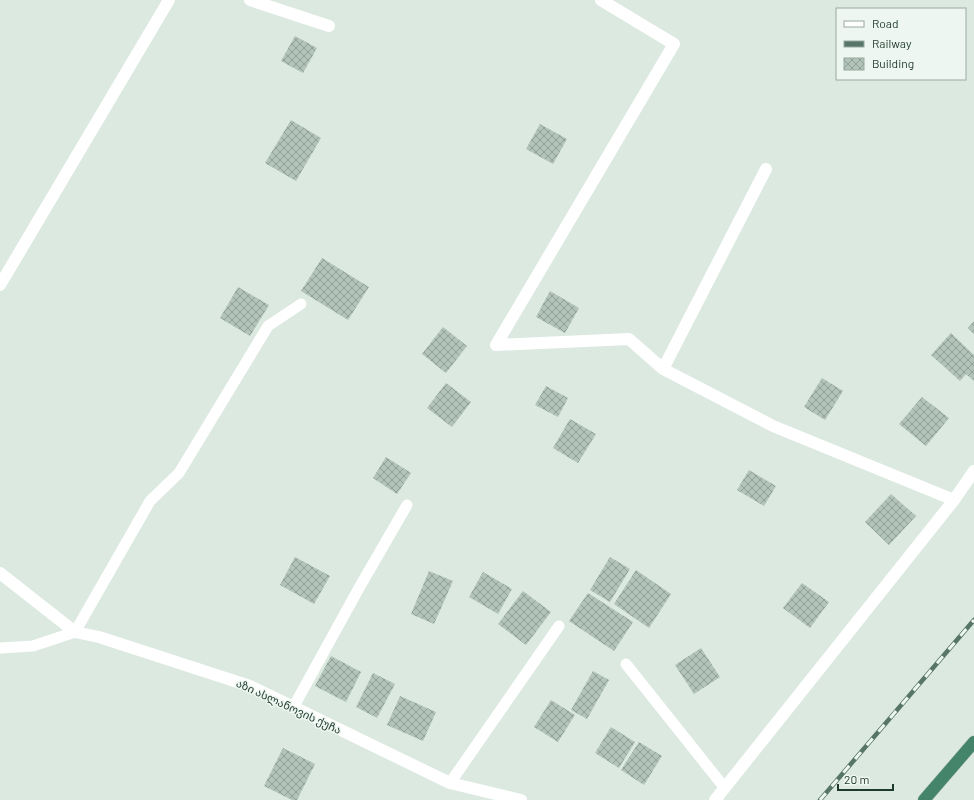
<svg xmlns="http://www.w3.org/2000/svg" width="974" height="800" font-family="Barlow,'Noto Sans Georgian',sans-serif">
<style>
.building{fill:url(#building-cross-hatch)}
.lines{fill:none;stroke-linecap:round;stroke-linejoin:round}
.trunk-casing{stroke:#bcc4c0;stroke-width:13}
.service{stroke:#fff;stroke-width:11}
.minor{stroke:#fff;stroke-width:12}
.trunk{stroke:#44846a;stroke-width:12}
.rail-casing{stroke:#577568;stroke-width:4.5}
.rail{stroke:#edf6f0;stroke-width:3;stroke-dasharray:9;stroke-linecap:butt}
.labels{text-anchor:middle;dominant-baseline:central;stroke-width:3;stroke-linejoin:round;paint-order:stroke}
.street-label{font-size:11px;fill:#1e392d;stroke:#edf6f0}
</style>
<defs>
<pattern id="building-cross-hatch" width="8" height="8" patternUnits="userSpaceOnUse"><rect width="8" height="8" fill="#b2c4ba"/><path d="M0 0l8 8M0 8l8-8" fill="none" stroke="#90a098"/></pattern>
</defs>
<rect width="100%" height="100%" fill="#dce9e1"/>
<path class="building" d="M295 36 317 48 303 73 281 61Z
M291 120 321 138 296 181 265 163Z
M540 124 567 139 553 164 526 149Z
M322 258 369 287 348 320 301 291Z
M238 287 269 305 250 336 220 318Z
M550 291 579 308 565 333 536 317Z
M974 321V334L968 328Z
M443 327 467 346 446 373 422 354Z
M951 333 974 355V381L966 374 960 381 931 355Z
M822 378 843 391 825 420 804 407Z
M446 383 471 402 452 427 427 408Z
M546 386 568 398 558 417 535 405Z
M922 397 949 418 926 446 899 424Z
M570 419 596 434 578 463 553 448Z
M386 457 411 473 397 494 373 478Z
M749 470 776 486 764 506 737 490Z
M891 494 916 516 889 545 865 522Z
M295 557 330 576 314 604 280 585Z
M610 557 630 569 610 602 590 590Z
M636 570 671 594 649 628 614 604Z
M429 571 453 581 434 624 411 614Z
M483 572 512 589 498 614 469 597Z
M802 583 829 602 810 628 783 608Z
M523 591 551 612 526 645 498 624Z
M588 593 633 622 614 651 569 621Z
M701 648 720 677 694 694 675 665Z
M331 656 361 672 346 702 315 686Z
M593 671 609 680 587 719 571 710Z
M373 673 395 684 377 718 356 707Z
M400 696 436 712 423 741 387 725Z
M551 700 575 715 558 742 534 727Z
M611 727 635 742 619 768 595 753Z
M639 742 662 756 644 785 621 770Z
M283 748 315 764 297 800H292L264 786Z"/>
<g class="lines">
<g class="trunk-casing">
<path id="trunk" d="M924 800 974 742"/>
</g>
<path class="service" d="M0 648 33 646 75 632 150 501 179 473 268 326 301 304
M626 664 724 787
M294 706 359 588 407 505
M450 783 559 626"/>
<path class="minor" d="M250 0 329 26
M601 0 674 44 496 345 629 339 663 369 773 426 954 500
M0 285 169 0
M663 369 766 169
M0 573 75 632 99 637 250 686 450 783 521 800
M715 800 954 500 974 471"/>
<use href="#trunk" class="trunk"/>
<g class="rail-casing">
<path id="rail" d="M820 800 974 620"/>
</g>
<use href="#rail" class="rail"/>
</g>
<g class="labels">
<g class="street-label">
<text transform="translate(289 706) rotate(25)">აზი ასლანოვის ქუჩა</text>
</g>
</g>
<rect x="836" y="8" width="130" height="72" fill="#edf6f0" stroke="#9aaaa2"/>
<rect x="844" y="21" width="20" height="6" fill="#ffffff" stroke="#9aaaa2"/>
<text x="872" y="28" font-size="12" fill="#1e392d">Road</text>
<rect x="844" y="41" width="20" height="6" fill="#577568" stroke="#9aaaa2"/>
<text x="872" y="48" font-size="12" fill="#1e392d">Railway</text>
<rect x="844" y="58" width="20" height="12" fill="url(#building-cross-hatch)" stroke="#9aaaa2"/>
<text x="872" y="68" font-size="12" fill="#1e392d">Building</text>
<path d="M838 784v6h55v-6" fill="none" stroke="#1e392d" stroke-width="2"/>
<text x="844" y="784" font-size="12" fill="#1e392d" stroke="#edf6f0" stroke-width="3" paint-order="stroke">20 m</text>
</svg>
